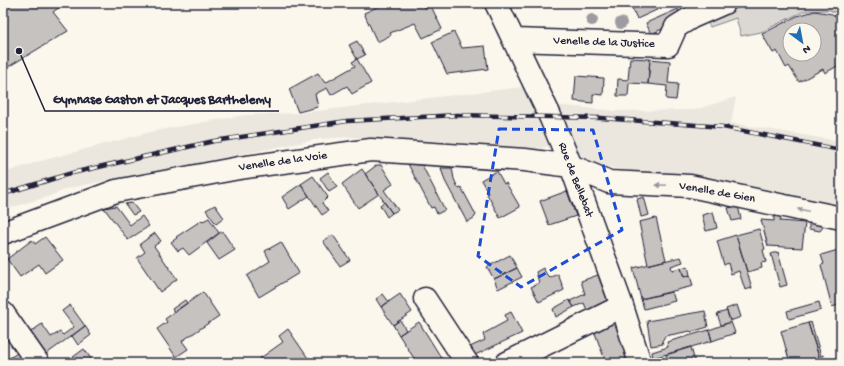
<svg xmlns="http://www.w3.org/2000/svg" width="844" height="366" font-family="'Gochi Hand',sans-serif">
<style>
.built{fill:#ebe7df}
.green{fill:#dbd8d3;stroke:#7e7d87}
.building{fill:#c6c2c0;stroke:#22223b;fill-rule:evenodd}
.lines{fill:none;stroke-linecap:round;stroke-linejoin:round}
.minor-casing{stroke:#22223b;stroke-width:25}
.minor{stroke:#fbf7ec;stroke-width:22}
.rail-casing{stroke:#22223b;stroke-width:4.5}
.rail{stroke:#fbf7ec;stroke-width:3;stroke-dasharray:9;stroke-linecap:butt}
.tree{fill:#9d9ba0}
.oneway{fill:#99979c}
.marked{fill:none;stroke:#1d4ed8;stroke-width:3;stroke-dasharray:8 5;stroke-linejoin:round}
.labels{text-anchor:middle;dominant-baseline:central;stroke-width:3.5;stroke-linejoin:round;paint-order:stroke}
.street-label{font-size:12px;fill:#22223b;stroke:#fbf7ec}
.leader{fill:none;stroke:#22223b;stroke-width:1.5}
.callout-dot{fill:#22223b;stroke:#fbf7ec;stroke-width:1.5}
.callout-label{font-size:13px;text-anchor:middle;font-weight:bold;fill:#22223b;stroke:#fbf7ec;stroke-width:3.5;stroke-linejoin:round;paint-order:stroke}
</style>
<rect width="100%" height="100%" fill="#fbf7ec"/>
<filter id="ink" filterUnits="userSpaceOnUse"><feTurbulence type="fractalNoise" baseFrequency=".025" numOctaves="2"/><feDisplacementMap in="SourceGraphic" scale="8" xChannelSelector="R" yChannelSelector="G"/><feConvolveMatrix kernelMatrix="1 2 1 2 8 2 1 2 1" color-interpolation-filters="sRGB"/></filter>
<g filter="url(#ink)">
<path class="built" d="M523 87 535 107 556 105 616 111 694 110 736 97 731 123 827 139 841 143V213L608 167 587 161 573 147 553 145 537 149 347 137 320 139 69 188 50 196 3 210V173L37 162 154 131 244 115 299 113Z"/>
<path class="green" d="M750 3H841V17L839 14 829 10 804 11 761 32 741 36 736 18 710 27 707 21Z"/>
<path class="building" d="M3 3H65L53 12 68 31 3 70Z
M386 3H423L425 8 431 6 442 29 423 38 415 23 390 33 391 35 377 42 364 13Z
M630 3H661L663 7 637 19Z
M678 9 682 20 651 34 646 23Z
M815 11 832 14 837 17 841 22V64L825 73 823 69 799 82 789 66 786 68 777 51 773 53 762 34 797 16ZM790 30H814V54H790Z
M454 32 462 48 485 46 488 69 447 74 432 42Z
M357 41 365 55 357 59 349 45Z
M630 58 650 59 648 84 629 83 628 96H617L618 79 628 80Z
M357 59 371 83 352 94 347 86 331 95 327 88 315 94 318 107 298 112 289 89 318 73 325 83 355 66 352 62Z
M650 59 670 61 668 83 678 84 676 100 666 99 667 86 648 84Z
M576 76 604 78 603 95 593 94V103L574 101Z
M408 164 422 165 445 210 437 214 434 207 431 208Z
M377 165H381L393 184 384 190 398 210 392 213 365 174Z
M441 168H452L454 179 458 188 461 187 476 215 474 218 467 222 445 181Z
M362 169 379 194 358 208 342 184Z
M497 171 504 184 506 183 520 207 500 218 487 194 488 193 481 180Z
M328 172 337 187 329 192 320 178Z
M313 176 328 197 322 203 328 211 322 215 301 184Z
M301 184 309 196 289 209 282 197Z
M567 191 576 216 549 225 540 201Z
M644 197 649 215 641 217 637 199Z
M384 202 392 213 387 217 380 205Z
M132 203 139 212 133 215 125 204Z
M215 205 224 218 216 224 206 210Z
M116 206 130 225 142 216 149 226 128 240 104 208Z
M738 206 741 219 732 221 728 208Z
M713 212 717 228 706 231 702 215Z
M774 216 781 217 780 221 805 223 802 248 768 246 761 220 774 221Z
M209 218 219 233 189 255 183 248 178 251 171 242 177 238 176 237 202 220 203 221Z
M656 218 666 260 648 265 639 222Z
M809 219 827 222 820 231 809 229Z
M759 229 765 249 763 250 766 262 761 263 762 268 747 272 736 235Z
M222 231 235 250 219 260 207 243Z
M155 233 161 241 154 246 177 279 160 292 137 258 145 252 140 244Z
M333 235 350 260 340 266 323 241Z
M736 235 752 288 745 290 739 271 731 274 728 263 724 265 717 241Z
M45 237 63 260 45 273 39 264 20 277 7 259 32 240 35 244Z
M281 242 299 273 259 297 247 276 270 261 265 251Z
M838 250 841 259V304L832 307 821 265 824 264 821 255Z
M778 252 787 285 780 287 771 254Z
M510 255 517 268 494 279 487 267Z
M681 257 683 262 671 266 672 270 681 268 684 277 690 275 693 286 641 299 633 268Z
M688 266 690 275 684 277 681 268Z
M517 268 522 277 498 289 494 279Z
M543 268 547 275 550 278 558 274 564 290 539 302 531 287 539 283 536 272Z
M598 275 609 305 589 315 584 303 574 307 570 301 585 294 581 281Z
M203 292 219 316 182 341 188 349 176 357 157 329 167 322 165 319Z
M672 292 675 301 644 309 641 299Z
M383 294 389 302 381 307 376 299Z
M400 294 412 312 393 325 381 307Z
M185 300 187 303 174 312 172 309Z
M569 300 574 307 556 317 553 309Z
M819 302 821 310 789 319 787 311Z
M70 305 85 326 45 355 29 333 42 324 51 337 60 332 63 335 74 327 62 311Z
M737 305 741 317 730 321 726 309Z
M705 311 708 327 691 332 690 331 665 336 662 341 663 344 651 346 647 321Z
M727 311 731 322 721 325 717 314Z
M511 312 522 333 475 355 470 347 485 340 483 334 507 321 505 315Z
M613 318 629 363H606L592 325Z
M400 320 406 330 399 335 393 325Z
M419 322 442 359 434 363H417L399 335Z
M731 322 735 333 712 341 709 330Z
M811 322 821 356 823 355 826 363H821L808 323Z
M808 323 821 363H790L781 331Z
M85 326 91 335 78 345 72 336Z
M288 329 310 361 307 363H255V362L283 342 279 336Z
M709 330 712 341 653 358 652 352 668 347 667 342Z
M691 347 695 363H668L666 355Z
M84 349 94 363H65Z
M19 352 25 363H3V362Z"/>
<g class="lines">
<g class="minor-casing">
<path id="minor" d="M496 3 550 116 571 166 622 306 640 363
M514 40 668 45 676 27 692 17 724 3
M3 233 116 191 239 168 371 150 525 160 571 166 609 182 690 186 841 218
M425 299 467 363
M3 313 38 363
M507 363 622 306"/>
</g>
<use href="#minor" class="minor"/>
<g class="rail-casing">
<path id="rail" d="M3 194 72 173 214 141 347 121 457 115 601 118 723 127 841 150"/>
</g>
<use href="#rail" class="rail"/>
</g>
<g class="tree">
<circle cx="592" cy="20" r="6"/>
<circle cx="621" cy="23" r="6"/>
</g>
<defs><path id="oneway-solid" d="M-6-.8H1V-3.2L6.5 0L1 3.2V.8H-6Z"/></defs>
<g class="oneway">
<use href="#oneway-solid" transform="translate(661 185) rotate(-177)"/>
<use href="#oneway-solid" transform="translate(803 210) rotate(-168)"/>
</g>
</g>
<path class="marked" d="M499 129 593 130 622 230 521 287 478 256Z"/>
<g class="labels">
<g class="street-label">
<text transform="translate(604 43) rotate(2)">Venelle de la Justice</text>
<text transform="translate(283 162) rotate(-8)">Venelle de la Voie</text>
<text transform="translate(575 180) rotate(69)">Rue de Bellebat</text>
<text transform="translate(717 193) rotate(10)">Venelle de Gien</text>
</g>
</g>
<path class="leader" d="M19 51L45 111H279"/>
<circle class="callout-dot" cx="19" cy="51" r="4"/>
<g class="callout-label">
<text x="162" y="103">Gymnase Gaston et Jacques Barthelemy</text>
</g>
<rect width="844" height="366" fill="none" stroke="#fbf7ec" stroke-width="16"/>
<rect x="8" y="8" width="828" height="350" fill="none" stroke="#22223b" stroke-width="1.5" filter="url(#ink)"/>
<g transform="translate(802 42) rotate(148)"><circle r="19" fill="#fbf7ec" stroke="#a4a2a5"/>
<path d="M0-3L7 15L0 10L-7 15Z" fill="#1f6fb2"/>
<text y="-6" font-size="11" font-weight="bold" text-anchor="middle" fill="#22223b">N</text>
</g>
</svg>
